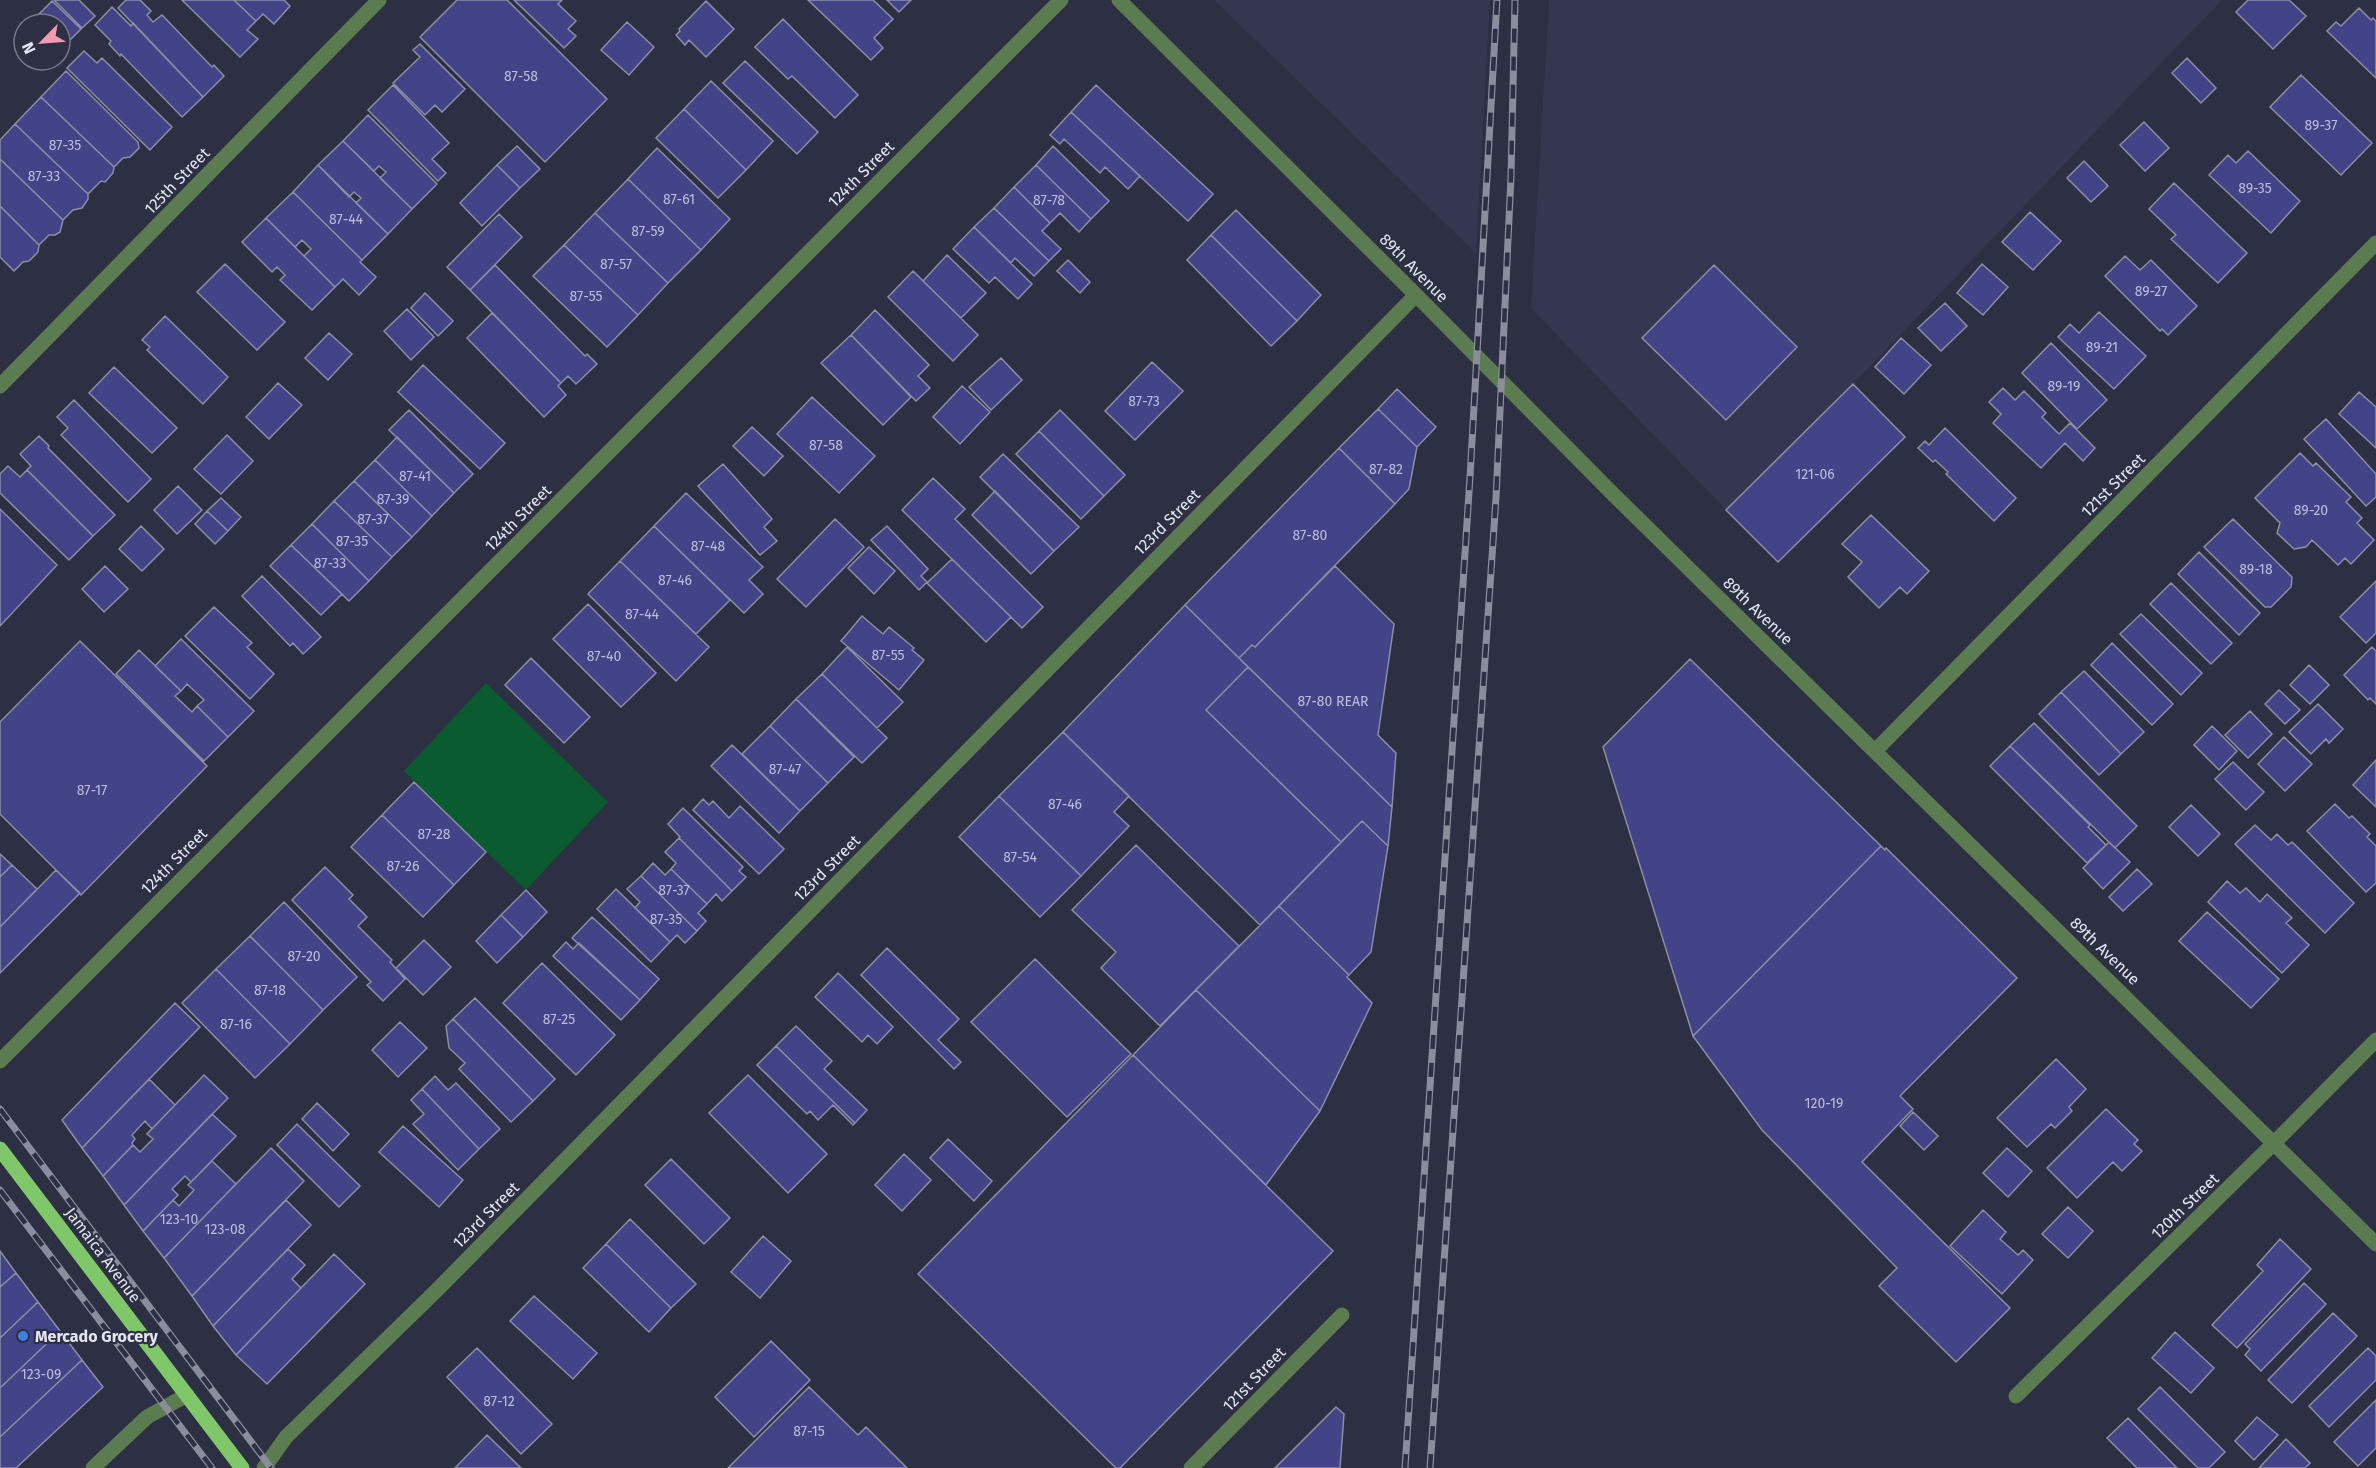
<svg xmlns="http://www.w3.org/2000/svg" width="2376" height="1468" font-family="'Fira Sans',sans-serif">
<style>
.built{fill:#353751}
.green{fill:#0a5b30}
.building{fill:#434488;stroke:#8b8ea5;stroke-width:1.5}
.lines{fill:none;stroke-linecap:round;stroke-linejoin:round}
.minor{stroke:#5b7c50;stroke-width:15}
.major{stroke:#80c76a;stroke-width:15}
.rail-casing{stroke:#8b8d9d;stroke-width:7}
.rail{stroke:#2d2f43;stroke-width:4.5;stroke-dasharray:14;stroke-linecap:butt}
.shop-dot{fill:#3f7fe0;stroke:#2d2f43;stroke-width:2}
.labels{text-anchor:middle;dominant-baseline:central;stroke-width:4.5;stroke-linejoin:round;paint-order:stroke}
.number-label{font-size:14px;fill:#bbbdd8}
.street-label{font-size:16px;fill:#e3e5f2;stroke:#2d2f43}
.poi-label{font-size:16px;font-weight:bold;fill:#e3e5f2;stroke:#2d2f43;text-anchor:start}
</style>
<rect width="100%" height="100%" fill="#2d2f43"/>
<path class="built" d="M1214 0H1490L1476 254 1448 226Z
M1549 0H2222L1853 384 1726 510 1531 308Z"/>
<path class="green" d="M486 683 608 802 526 890 404 771Z"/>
<path class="building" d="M54 0H79L95 16 82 28Z
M126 0H140L151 11 147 15 153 22 162 15 212 67 214 65 224 76 203 97 118 8Z
M182 0H234L256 21 247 30 258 39 240 57Z
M234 0H284L290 6 274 24 263 14 256 21Z
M457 0H507L607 99 545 162 420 37Z
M514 0H562L558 4 576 21 568 29 576 36 564 48Z
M808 0H873L893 19 874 38 883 48 871 60Z
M887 0H911L899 12Z
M2248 0H2289L2306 16 2273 49 2236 12Z
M52 1 81 29 60 50V24H29Z
M706 1 734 29 706 57 689 40 685 45 676 35 680 31 679 29Z
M112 7 131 26 133 23 203 97 182 117 121 54 120 56 109 44 111 41 95 25Z
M2359 8 2371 20 2373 18 2376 21V78L2327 31 2336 22 2341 26Z
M783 19 858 95 835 118 792 76 788 79 755 47Z
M627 22 654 47 629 75 601 50Z
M420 44 465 89 442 112 435 105 425 115 393 83 420 57 413 50Z
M84 51 97 63 102 58 172 127 150 150 67 68Z
M2187 58 2216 88 2201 103 2172 73Z
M745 61 818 132 797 154 723 83Z
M66 71 138 142 139 148 130 157 123 158 114 167 41 97Z
M2301 75 2372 143 2341 175 2270 107Z
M711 81 773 141 746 170 684 109Z
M393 85 449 143 432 159 446 173 438 181 368 110Z
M1096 85 1213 194 1188 221 1071 112Z
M41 97 114 167 113 173 105 182 101 181 88 194 15 124Z
M684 109 746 170 718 198 656 138Z
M1071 112 1140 176 1128 189 1105 167 1100 173 1064 139 1060 144 1050 135Z
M368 115 437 184 412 209 380 178 386 172 379 166 374 171 343 141Z
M2144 122 2169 148 2145 171 2120 145Z
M15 124 88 194V199L82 208 73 210 63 220 0 159V140Z
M343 141 412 209 388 234 356 203 361 198 354 192 349 197 318 165Z
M517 146 540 169 520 188 497 165Z
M1053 146 1109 201 1091 219 1036 165Z
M657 148 730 219 701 250 628 179Z
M2248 151 2300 201 2271 233 2209 175 2228 155 2236 163Z
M0 159 63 220 60 232 55 235H49L39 245 0 206Z
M2084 161 2108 186 2091 202 2067 178Z
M318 165 388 234 362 260 293 192Z
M497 165 520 188 482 226 460 203Z
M1036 165 1091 219 1079 232 1060 213 1050 223 1014 187Z
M628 179 701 250 668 283 595 213Z
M2174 183 2247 253 2218 283 2171 239 2176 235 2149 209Z
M1014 187 1050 223 1042 231 1061 249 1049 261 994 208Z
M293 192 362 260 360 262 376 277 359 295 343 279 335 287 304 256 311 249 302 240 295 247 266 218Z
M0 206 39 245 38 252 29 261 23 262 14 271 0 257Z
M994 208 1049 261 1034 276 1015 258 1011 263 974 227Z
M1236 210 1321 295 1297 321 1211 235Z
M2030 212 2061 241 2033 270 2002 242Z
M595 213 668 283 638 315 564 245Z
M499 214 522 237 470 290 447 267Z
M266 218 335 287 312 310 280 280 285 275 277 267 272 272 242 242Z
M974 227 1032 284 1018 299 995 277 989 283 953 249Z
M1211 235 1297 321 1271 346 1187 260Z
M564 245 638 315 607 347 533 276Z
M947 255 986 293 961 318 923 281Z
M2125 256 2140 270 2151 260 2197 306 2168 335 2162 329 2160 331 2105 276Z
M1068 260 1090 282 1080 293 1057 271Z
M225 264 285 322 257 350 197 292Z
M1982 264 2008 287 1983 315 1957 293Z
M495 265 585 356 587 354 597 364 576 384 568 376 561 383 470 290Z
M1714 265 1797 347 1726 420 1642 338Z
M913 271 978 335 953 361 888 297Z
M425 293 453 321 438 336 411 308Z
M1945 303 1967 326 1941 351 1918 328Z
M407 309 434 337 411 360 384 331Z
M875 310 929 365 918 376 930 388 916 401 851 335Z
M2099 312 2146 356 2114 389 2058 337 2070 324 2079 333Z
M492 313 561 383 558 386 566 395 544 417 467 338Z
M165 316 228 377 203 404 147 350 150 347 142 340Z
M329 333 352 354 328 380 305 358Z
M851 335 911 397 883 425 821 363Z
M1901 338 1931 365 1904 394 1875 367Z
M2051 343 2107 400 2077 429 2022 373Z
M1001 358 1022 380 991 410 969 387Z
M1152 362 1183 391 1135 440 1105 411Z
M423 365 505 443 480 469 398 392Z
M114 367 177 428 152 453 89 393Z
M278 383 302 405 269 439 246 417Z
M1853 384 1905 437 1778 562 1726 510Z
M962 386 990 412 960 444 933 417Z
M2003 388 2015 400 2024 391 2046 413 2042 417 2059 434 2070 423 2095 448 2083 461 2065 443 2041 468 1993 423 2001 414 1989 402Z
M1397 389 1436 427 1417 447 1378 409Z
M2359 392 2376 407V448L2339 414Z
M812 397 875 456 839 493 777 434Z
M74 400 151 479 128 502 61 435 68 428 57 417Z
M1378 409 1417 447 1409 489 1395 504 1339 448Z
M409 410 473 474 454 493 389 430Z
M1060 410 1125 475 1104 496 1039 431Z
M2326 419 2376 474V497L2366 506 2304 439Z
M752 427 783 456 764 476 733 446Z
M1945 428 2016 498 1994 521 1946 474 1948 472 1935 460 1933 462 1918 448 1925 441 1929 445Z
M1039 431 1104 496 1081 519 1016 454Z
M227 435 253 461 221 494 194 469Z
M39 436 49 446 48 448 115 515 93 536 27 470 31 466 20 454Z
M397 437 454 493 432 516 375 460Z
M1339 448 1395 504 1255 647 1252 645 1239 658 1185 605Z
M2300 453 2313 466 2316 463 2351 497 2346 502 2362 518 2357 523 2374 540 2351 564 2345 558 2338 565 2312 540 2306 547 2294 549 2277 533 2280 523 2255 498Z
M1003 454 1079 527 1054 551 980 477Z
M375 460 432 516 412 537 354 481Z
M723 464 772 519 764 527 777 541 760 555 698 486Z
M8 466 20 477 27 470 93 536 69 560 0 493V474Z
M933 478 965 509 955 519 1043 607 1022 628 902 510Z
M354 481 412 537 392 557 334 501Z
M178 486 202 510 177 534 154 510Z
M995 491 1054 551 1031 574 972 515Z
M686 493 763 567 749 580 763 594 744 613 654 526Z
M221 498 241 517 228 531 207 511Z
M334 501 392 557 369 581 312 524Z
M0 509 57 565 0 626Z
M207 511 228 531 215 544 195 524Z
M1871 515 1929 571 1907 594 1900 587 1879 608 1848 577 1862 562 1842 544Z
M835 519 864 547 806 607 777 579Z
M2233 519 2292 577 2291 587 2271 607H2265L2204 547Z
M312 524 369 581 349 601 291 545Z
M141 526 164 549 142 571 119 549Z
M654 526 730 600 696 634 620 561Z
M887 526 928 569 921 576 927 582 919 590 871 540Z
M291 545 342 594 321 615 270 566Z
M869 547 895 571 874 594 848 568Z
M2199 552 2260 613 2239 635 2178 574Z
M952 559 1011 617 986 642 927 583Z
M620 561 709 647 676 681 588 594Z
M105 566 128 589 104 612 82 589Z
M1335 566 1394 624 1378 735 1396 753 1392 807 1239 658 1252 645 1255 647Z
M262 576 321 637 303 654 293 643 290 646 242 596Z
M2376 581V633L2366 643 2340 617Z
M2171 583 2232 643 2211 664 2150 604Z
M588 604 656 673 621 707 553 639Z
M1185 605 1248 667 1206 710 1341 842 1260 925 1063 732Z
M214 607 252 643 247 647 274 674 250 699 185 636Z
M2141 614 2202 673 2181 695 2120 634Z
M862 616 883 634 889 627 914 648 912 650 924 660 899 690 841 641Z
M181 639 254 711 228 737 197 706 204 700 187 684 181 691 155 666Z
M80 641 207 766 81 895 0 814V722Z
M2112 643 2173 704 2152 725 2091 665Z
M847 647 903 702 877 728 822 674Z
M2372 647 2376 651V704L2370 698 2368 700 2344 675Z
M139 650 181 691 175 696 192 712 197 706 228 737 204 761 116 674Z
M531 658 590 717 564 743 505 685Z
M1690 659 1881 846 1693 1036 1603 747Z
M2309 665 2329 685 2310 704 2290 685Z
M1248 667 1392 807 1388 846 1362 821 1341 842 1206 710Z
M2084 671 2144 732 2121 754 2061 692Z
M822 674 887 738 862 763 796 699Z
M2279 690 2300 710 2285 724 2265 704Z
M2061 692 2121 754 2099 775 2039 714Z
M796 699 854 757 828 783 770 726Z
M2318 704 2343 729 2329 743 2326 739 2311 754 2289 732Z
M2250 711 2272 734 2248 758 2225 735Z
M2034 723 2137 826 2115 848 2010 746Z
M770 726 828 783 800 811 742 754Z
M2212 726 2237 751 2219 770 2194 745Z
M1063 732 1129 796 1114 812 1129 826 1081 876 999 796Z
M2284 737 2312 764 2285 791 2258 764Z
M732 745 800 811 779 833 711 766Z
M2010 746 2090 825 2088 827 2106 845 2087 863 1990 766Z
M2376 760V807L2353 785Z
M2233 762 2264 792 2246 810 2215 779Z
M414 782 486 852 454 885 382 815Z
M999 796 1081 876 1040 917 959 837Z
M703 799 709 805 713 801 729 818 740 806 784 849 759 874 693 810Z
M2335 804 2349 818 2352 816 2370 834 2367 837 2376 846V883L2366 892 2307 831Z
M2191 805 2220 834 2198 856 2169 827Z
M683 808 743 867 739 871 746 877 732 891 679 838 680 837 668 824Z
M382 815 454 885 423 917 351 847Z
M1362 821 1388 846 1371 952 1349 975 1279 906Z
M2255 825 2271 840 2277 834 2288 845 2292 842 2354 903 2325 933 2235 844Z
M679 838 732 891 722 901 716 894 707 904 671 869 676 863 665 852Z
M2109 842 2130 862 2103 889 2083 868Z
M1136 845 1239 946 1160 1026 1101 968 1116 952 1072 910Z
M1881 846 1885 850 1886 848 2017 978 1900 1096 1913 1109 1862 1162 2010 1308 1956 1362 1879 1286 1897 1268 1762 1130 1693 1036Z
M0 854 12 865 0 877Z
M653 863 665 875 671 869 707 904 698 913 706 921 697 931 641 876Z
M12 865 37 889 0 927V877Z
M325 867 353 895 349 899 367 917 358 926 392 960 390 962 405 979 383 1001 367 985 371 982 292 900Z
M2137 869 2152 884 2123 911 2109 897Z
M56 870 80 893 0 973V927Z
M641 876 697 931 685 943 677 935 670 942 635 908 640 902 627 889Z
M2227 881 2240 893 2246 888 2260 902 2267 894 2292 918 2286 923 2309 945 2282 973 2208 902Z
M616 889 670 942 651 962 597 909Z
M526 890 547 912 523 937 501 915Z
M284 902 357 977 323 1010 250 936Z
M1279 906 1349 975 1347 977 1372 1003 1320 1111 1196 990Z
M2207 912 2279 979 2251 1008 2179 941Z
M501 915 523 937 497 963 476 941Z
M592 917 659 979 640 1000 572 938Z
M250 936 323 1010 290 1044 216 969Z
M424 940 451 967 423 995 396 968Z
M566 942 573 949 579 943 640 1000 621 1020 553 956Z
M887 948 959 1019 938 1040 961 1062 954 1069 861 975Z
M1035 959 1131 1054 1067 1117 971 1022Z
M542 963 615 1035 576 1075 503 1003Z
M216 969 290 1044 255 1078 182 1003Z
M838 973 893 1027 877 1044 868 1035 862 1042 815 997Z
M1196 990 1320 1111 1266 1185 1133 1055Z
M475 998 555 1079 533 1101 453 1019Z
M175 1003 200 1027 82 1148 62 1120Z
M453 1019 533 1101 511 1122 459 1069 465 1063 449 1048 446 1026Z
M400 1022 427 1048 398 1077 372 1050Z
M796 1026 832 1061 824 1069 867 1110 855 1123 776 1046Z
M776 1046 855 1123 853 1125 833 1105 818 1120 810 1111 807 1114 757 1065Z
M1133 1055 1333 1251 1120 1468H1116L918 1274Z
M2056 1059 2086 1089 2069 1107 2072 1111 2055 1128 2051 1124 2027 1147 1997 1118Z
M204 1075 228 1098 124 1205 103 1176 133 1145 140 1152 153 1139 147 1134Z
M748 1075 827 1154 788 1193 709 1113Z
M435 1076 448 1090 456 1083 500 1129 479 1149 422 1089Z
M149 1079 175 1105 152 1129 145 1121 132 1135 135 1139 132 1143 133 1145 103 1176 82 1148Z
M422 1089 479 1149 458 1170 413 1124 424 1114 411 1100Z
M317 1103 349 1134 333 1151 302 1119Z
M2106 1109 2138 1140 2134 1144 2142 1151 2122 1171 2113 1162 2077 1198 2047 1168Z
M1913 1112 1938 1136 1924 1150 1900 1126Z
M212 1114 236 1136 191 1182 185 1176 172 1189 178 1195 143 1231 124 1205Z
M297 1124 360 1186 339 1207 277 1145Z
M403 1126 463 1180 439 1207 379 1152Z
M948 1139 992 1181 974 1201 930 1158Z
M271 1148 304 1181 192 1296 164 1258Z
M2007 1148 2032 1171 2008 1197 1983 1173Z
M904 1154 931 1180 902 1211 875 1185Z
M671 1159 730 1218 704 1244 645 1185Z
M212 1161 236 1184 164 1258 143 1231 173 1200 179 1206 194 1190 188 1185Z
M286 1200 311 1225 213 1326 192 1296Z
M2068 1207 2093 1231 2068 1258 2042 1234Z
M1983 1210 2006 1232 2000 1239 2018 1255 2023 1250 2033 1260 2002 1294 1950 1246Z
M630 1219 696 1284 671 1308 606 1244Z
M763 1236 791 1261 760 1298 731 1272Z
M2280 1239 2311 1269 2237 1348 2212 1325 2263 1271 2257 1265Z
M606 1244 671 1308 649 1332 583 1268Z
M288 1249 305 1265 292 1279 301 1288 236 1355 213 1326Z
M0 1251 16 1273 0 1287Z
M334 1254 365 1284 267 1384 236 1355Z
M16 1273 38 1302 0 1338V1287Z
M2304 1283 2326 1304 2261 1371 2245 1355 2250 1349 2245 1344Z
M534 1296 597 1353 573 1379 510 1321Z
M38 1302 60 1331 0 1388V1338Z
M2333 1313 2357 1336 2292 1403 2268 1380Z
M60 1331 82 1360 0 1437V1388Z
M2175 1332 2214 1368 2191 1393 2152 1358Z
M771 1341 810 1380 754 1437 715 1397Z
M477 1348 552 1424 521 1454 447 1377Z
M2368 1348 2376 1356V1380L2329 1427 2309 1406Z
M82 1360 103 1387 16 1468H0V1437Z
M809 1387 858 1435 866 1427 907 1468H728Z
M2160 1387 2225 1452 2209 1468H2198L2138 1409Z
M2376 1400V1448L2358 1466 2334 1442Z
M1336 1407 1344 1414 1340 1468H1275Z
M2257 1417 2278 1435 2254 1460 2235 1441Z
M2128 1418 2177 1468H2137L2107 1438Z
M487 1435 521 1468H455Z
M2286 1439 2310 1463 2305 1468H2259Z"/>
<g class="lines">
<path class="minor" d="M1119 0 1416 295 1613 494 2376 1244
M0 386 379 0
M1875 751 2376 243
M0 1061 1061 0
M2016 1396 2274 1143 2376 1040
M93 1468 147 1417 187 1395
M264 1468 286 1437 437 1290 1416 295
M1191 1468 1342 1315"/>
<path class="major" d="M0 1149 242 1468"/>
<g class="rail-casing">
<path id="rail" d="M0 1109 271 1468
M0 1190 212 1468
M1405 1468 1470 477 1497 0
M1430 1468 1496 498 1511 176 1515 0"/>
</g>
<use href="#rail" class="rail"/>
</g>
<circle class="shop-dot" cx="23" cy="1336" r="6"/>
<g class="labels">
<g class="number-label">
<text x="521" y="76">87-58</text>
<text x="2321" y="125">89-37</text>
<text x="65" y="145">87-35</text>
<text x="44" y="176">87-33</text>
<text x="2255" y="188">89-35</text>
<text x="679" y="199">87-61</text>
<text x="1049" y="200">87-78</text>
<text x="346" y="219">87-44</text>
<text x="648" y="231">87-59</text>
<text x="616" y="264">87-57</text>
<text x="2151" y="291">89-27</text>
<text x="586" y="296">87-55</text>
<text x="2102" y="347">89-21</text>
<text x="2064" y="386">89-19</text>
<text x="1144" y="401">87-73</text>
<text x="826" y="445">87-58</text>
<text x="1386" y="469">87-82</text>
<text x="1815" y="474">121-06</text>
<text x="415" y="476">87-41</text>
<text x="393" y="499">87-39</text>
<text x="2311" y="510">89-20</text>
<text x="373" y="519">87-37</text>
<text x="1310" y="535">87-80</text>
<text x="352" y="541">87-35</text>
<text x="708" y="546">87-48</text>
<text x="330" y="563">87-33</text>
<text x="2256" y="569">89-18</text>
<text x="675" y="580">87-46</text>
<text x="642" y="614">87-44</text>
<text x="888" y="655">87-55</text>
<text x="604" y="656">87-40</text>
<text x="1333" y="701">87-80 REAR</text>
<text x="785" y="769">87-47</text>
<text x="92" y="790">87-17</text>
<text x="1065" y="804">87-46</text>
<text x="434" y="834">87-28</text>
<text x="1020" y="857">87-54</text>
<text x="403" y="866">87-26</text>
<text x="674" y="890">87-37</text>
<text x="666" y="919">87-35</text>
<text x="304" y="956">87-20</text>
<text x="270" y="990">87-18</text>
<text x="559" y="1019">87-25</text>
<text x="236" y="1024">87-16</text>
<text x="1824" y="1103">120-19</text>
<text x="179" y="1219">123-10</text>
<text x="225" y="1229">123-08</text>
<text x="41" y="1374">123-09</text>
<text x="499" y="1401">87-12</text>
<text x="809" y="1431">87-15</text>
</g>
<g class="street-label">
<text transform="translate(861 174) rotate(-45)">124th Street</text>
<text transform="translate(177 181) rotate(-46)">125th Street</text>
<text transform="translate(1414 268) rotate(45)">89th Avenue</text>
<text transform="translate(2113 485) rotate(-45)">121st Street</text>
<text transform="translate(518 518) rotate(-45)">124th Street</text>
<text transform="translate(1167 522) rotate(-45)">123rd Street</text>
<text transform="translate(1758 611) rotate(44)">89th Avenue</text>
<text transform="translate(174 861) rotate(-45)">124th Street</text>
<text transform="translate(827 868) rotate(-45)">123rd Street</text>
<text transform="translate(2105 951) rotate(44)">89th Avenue</text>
<text transform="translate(2185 1206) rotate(-44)">120th Street</text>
<text transform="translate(486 1215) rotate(-45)">123rd Street</text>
<text transform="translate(103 1255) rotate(53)">Jamaica Avenue</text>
<text transform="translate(1254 1379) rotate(-46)">121st Street</text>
</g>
<g class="poi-label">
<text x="35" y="1336">Mercado Grocery</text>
</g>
</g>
<g transform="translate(42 42) rotate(245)"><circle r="28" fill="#2d2f43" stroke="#767889" stroke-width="1.5"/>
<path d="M0-4.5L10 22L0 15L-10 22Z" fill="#f19ab2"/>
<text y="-9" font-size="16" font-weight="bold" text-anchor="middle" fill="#e3e5f2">N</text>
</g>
</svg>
